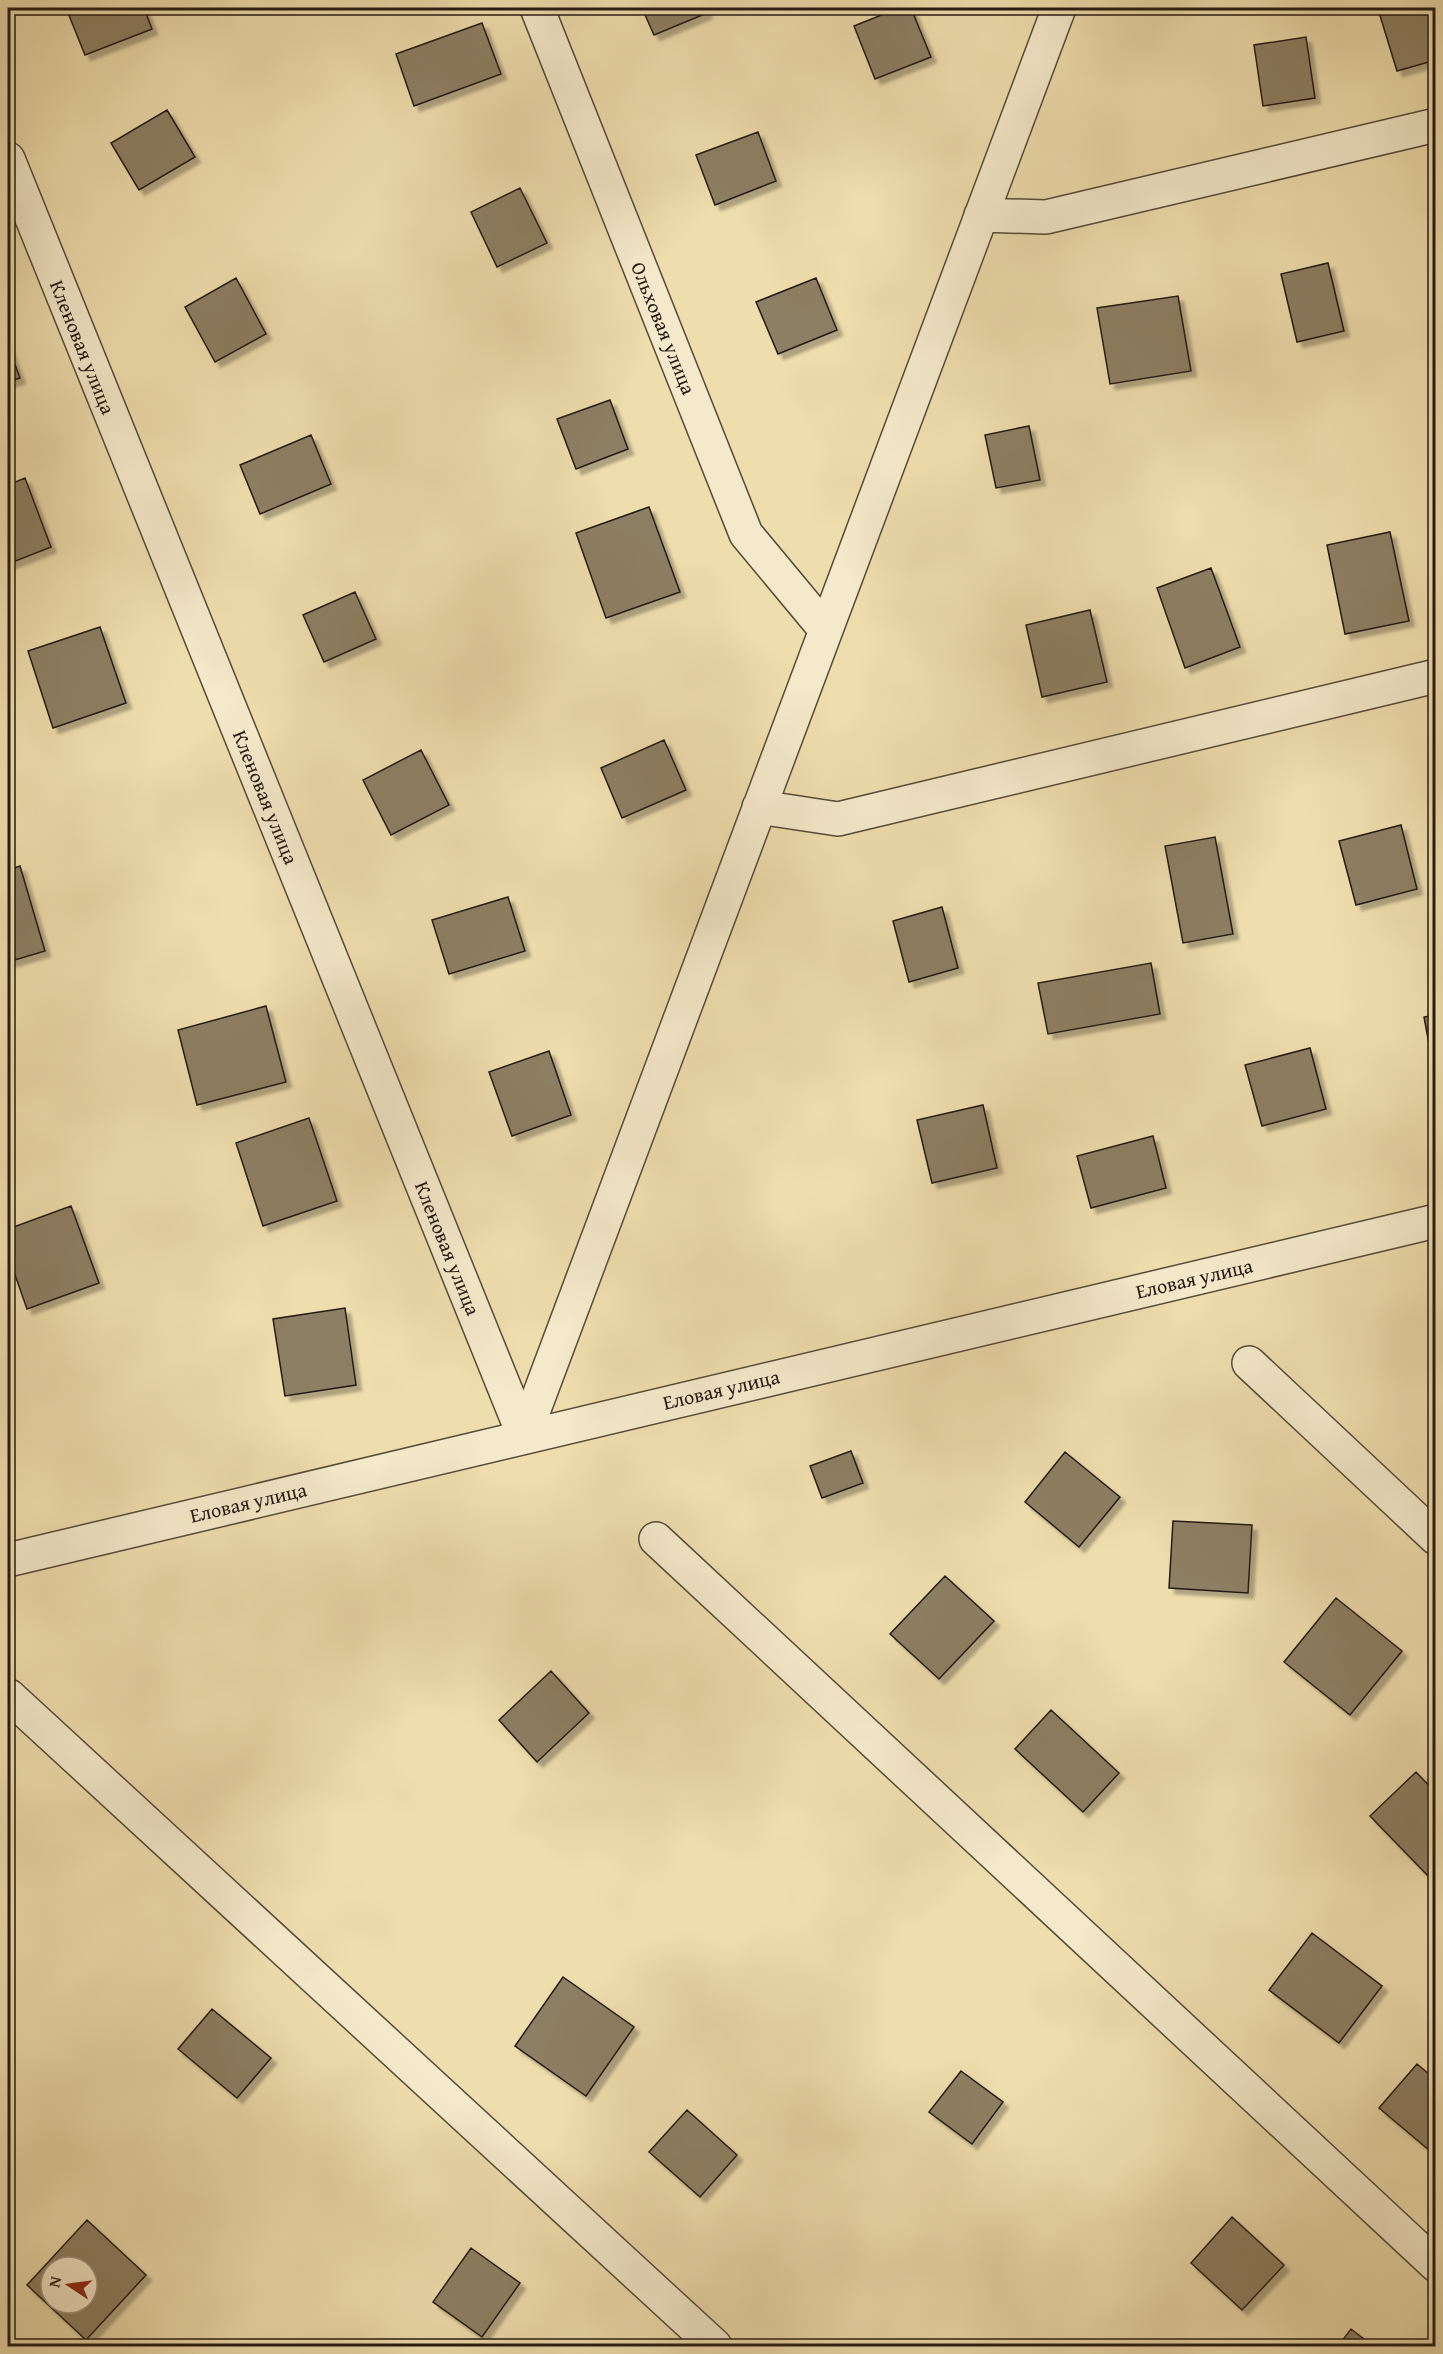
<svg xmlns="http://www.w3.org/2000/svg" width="1443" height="2354" font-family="'Gentium Book Plus',serif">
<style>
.building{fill:#8d7f64;stroke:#241a14;stroke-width:1.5;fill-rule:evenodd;filter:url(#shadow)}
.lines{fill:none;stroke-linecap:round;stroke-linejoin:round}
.minor-casing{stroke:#564b3a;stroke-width:36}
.minor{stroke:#f4e9ca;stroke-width:33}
.labels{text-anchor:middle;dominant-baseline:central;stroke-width:5;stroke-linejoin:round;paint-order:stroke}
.street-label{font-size:20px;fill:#241a14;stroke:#f4e9ca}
</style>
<defs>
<filter id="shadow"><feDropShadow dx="5.5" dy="5.5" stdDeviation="1.5" flood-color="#0004"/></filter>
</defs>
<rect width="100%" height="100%" fill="#eeddad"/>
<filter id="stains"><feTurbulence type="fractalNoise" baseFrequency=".00333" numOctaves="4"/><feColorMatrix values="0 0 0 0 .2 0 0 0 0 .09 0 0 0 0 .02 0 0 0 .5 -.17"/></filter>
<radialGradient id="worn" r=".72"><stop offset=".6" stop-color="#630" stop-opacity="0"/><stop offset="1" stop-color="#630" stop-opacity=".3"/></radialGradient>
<path class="building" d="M66 8H144L152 29 85 55Z
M642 8H705L707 13 654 35Z
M899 8H911L931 57 875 79 854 26Z
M1383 8H1436V60L1397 71 1378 9Z
M482 23 501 74 414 106 396 54Z
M1306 37 1315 98 1263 106 1254 45Z
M167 110 195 157 139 190 111 143Z
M758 132 776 181 715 205 696 155Z
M520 188 547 243 497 267 471 212Z
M1328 263 1344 331 1297 342 1281 274Z
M236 278 266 334 215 362 185 307Z
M816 278 837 330 778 354 756 302Z
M1178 296 1191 371 1110 384 1097 308Z
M8 346 20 378 8 382Z
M610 400 628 449 576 469 557 419Z
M1029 426 1040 480 996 488 985 435Z
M311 435 331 484 260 514 240 465Z
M25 478 51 547 8 564V485Z
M649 507 680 592 606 618 576 533Z
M1390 532 1409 621 1345 634 1327 545Z
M1211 568 1240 647 1185 668 1157 588Z
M355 592 376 639 324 662 303 615Z
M1090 610 1107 682 1042 697 1026 625Z
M100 627 126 703 53 728 28 651Z
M664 740 686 790 622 818 601 768Z
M421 750 449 805 391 835 363 780Z
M1401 825 1417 889 1356 905 1339 841Z
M1215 837 1233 934 1183 943 1165 846Z
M20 866 45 951 8 962V870Z
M508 897 525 951 449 974 432 920Z
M942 907 958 968 909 982 893 921Z
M1151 963 1160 1014 1048 1034 1038 983Z
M266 1006 286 1082 197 1105 178 1030Z
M1436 1015V1081L1424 1017Z
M1310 1048 1326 1109 1262 1126 1245 1065Z
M549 1051 571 1115 512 1136 489 1072Z
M983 1105 997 1168 932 1183 917 1120Z
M309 1118 337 1201 263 1226 236 1143Z
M1153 1136 1166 1188 1091 1208 1077 1156Z
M71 1206 99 1283 27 1309 8 1255V1229Z
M345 1308 356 1385 285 1396 273 1319Z
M851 1451 863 1483 822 1498 810 1466Z
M1065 1452 1120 1497 1079 1547 1025 1502Z
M1173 1521 1252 1525 1248 1593 1169 1588Z
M945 1576 994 1621 939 1679 890 1634Z
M1336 1598 1402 1651 1350 1715 1284 1662Z
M551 1671 589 1713 537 1762 499 1720Z
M1051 1710 1119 1773 1083 1812 1015 1749Z
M1416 1772 1436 1793V1873L1430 1878 1370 1816Z
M1312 1933 1382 1986 1339 2043 1269 1990Z
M563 1977 634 2027 586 2096 515 2046Z
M212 2009 271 2058 237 2098 178 2049Z
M1417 2064 1436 2080V2156L1379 2108Z
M961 2071 1003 2102 972 2144 929 2112Z
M687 2110 737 2155 700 2197 649 2152Z
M1232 2217 1284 2265 1242 2310 1191 2263Z
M87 2220 146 2275 86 2340 27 2285ZM51 2267H87V2303H51Z
M471 2248 520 2283 482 2337 433 2302Z
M1351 2329 1373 2346H1338Z"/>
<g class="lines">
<g class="minor-casing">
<path id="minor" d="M537 8 746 534 825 629
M8 159 524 1436
M981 215 1046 217 1436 125
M759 807 838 819 1436 676
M1249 1363 1436 1538
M524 1436 1059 8
M656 1539 1436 2265
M8 1560 1436 1221
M9 1696 715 2346"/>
</g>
<use href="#minor" class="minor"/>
</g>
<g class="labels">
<g class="street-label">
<text transform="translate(664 328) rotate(68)">Ольховая улица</text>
<text transform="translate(83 347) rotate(68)">Кленовая улица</text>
<text transform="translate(266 797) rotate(68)">Кленовая улица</text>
<text transform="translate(448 1248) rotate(68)">Кленовая улица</text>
<text transform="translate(1194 1278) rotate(-13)">Еловая улица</text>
<text transform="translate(721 1389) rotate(-13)">Еловая улица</text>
<text transform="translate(248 1502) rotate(-13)">Еловая улица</text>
</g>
</g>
<rect width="1443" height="2354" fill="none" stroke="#eeddad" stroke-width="30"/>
<rect x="9" y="9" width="1425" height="2336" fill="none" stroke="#241a14" stroke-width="3"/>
<rect x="15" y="15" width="1413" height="2324" fill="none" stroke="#241a14" stroke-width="1.5"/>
<g transform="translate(69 2285) rotate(283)"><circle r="28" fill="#f4e9ca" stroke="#a19681" stroke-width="1.5"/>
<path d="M0-4.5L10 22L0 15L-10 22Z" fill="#8f2418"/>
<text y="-9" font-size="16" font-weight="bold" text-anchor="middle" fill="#241a14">N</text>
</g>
<rect width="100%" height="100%" filter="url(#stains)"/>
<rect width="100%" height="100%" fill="url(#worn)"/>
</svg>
